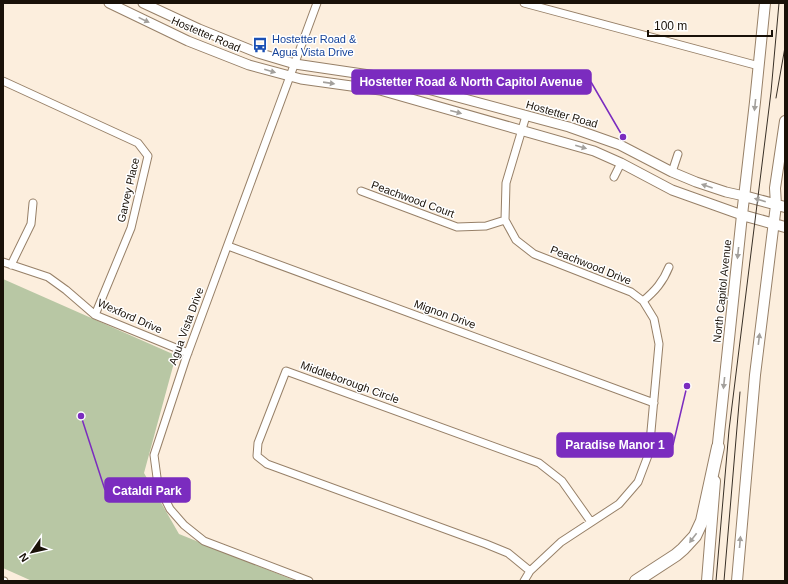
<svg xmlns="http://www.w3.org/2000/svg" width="788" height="584" font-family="Arial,sans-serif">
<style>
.green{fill:#b8c7a4}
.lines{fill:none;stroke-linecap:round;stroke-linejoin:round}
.street-casing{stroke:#978068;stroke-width:9}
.secondary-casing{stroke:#978068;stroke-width:11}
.primary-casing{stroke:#978068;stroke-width:12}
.highway-casing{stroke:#978068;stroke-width:14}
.street{stroke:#fff;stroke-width:7}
.secondary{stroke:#fff;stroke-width:9}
.primary{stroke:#fff;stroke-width:10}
.highway{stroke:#fff;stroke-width:12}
.tram{stroke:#393026;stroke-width:1}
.oneway{fill:#a3a09c}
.labels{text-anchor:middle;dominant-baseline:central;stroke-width:3;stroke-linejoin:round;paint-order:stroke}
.street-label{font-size:11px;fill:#191108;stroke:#fff}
.transit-label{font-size:11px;fill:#164399;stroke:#fff;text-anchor:start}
.leader{fill:none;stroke:#7b2cbf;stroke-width:1.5}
.callout-dot{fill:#7b2cbf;stroke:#fff;stroke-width:1.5}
.callout{fill:#7b2cbf;stroke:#7b2cbf;stroke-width:1.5}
.callout-label{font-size:12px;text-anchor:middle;font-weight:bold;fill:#fff}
</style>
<rect width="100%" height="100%" fill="#fceedd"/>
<path class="green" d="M3 279 175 355V359L144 473 179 534 296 581H32L3 568Z"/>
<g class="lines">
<g class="street-casing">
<path id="street" d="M524 3 759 66
M3 81 138 143 148 156 131 228 95 315
M672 172 678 154
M614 177 621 163
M361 191 457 227 486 226 505 220
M228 246 654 403
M3 262 48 277 66 290 95 315 188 353
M11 265 31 224 33 203
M643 301C655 291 663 282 669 267
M530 571 508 553 486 544 267 464 257 456 258 443 286 371 539 463 562 481 591 522
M3 581H4
M309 581 204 541 184 525 170 509 158 485 154 455 186 358 317 3
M524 581 530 571 561 542 619 504 638 482 649 453 659 344 654 319 643 301 631 292 534 254 516 240 505 220 506 183 526 116"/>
</g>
<g class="secondary-casing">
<path id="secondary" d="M109 3 188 41 249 65 301 79 380 90 594 151 621 163 672 190 742 215
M143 3 199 29 258 53 295 64 383 77 569 127 620 145 672 172 696 182 726 192 744 196"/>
</g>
<g class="primary-casing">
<path id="primary" d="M744 196 785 207
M742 215 785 227
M717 453 742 215 755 102 765 3
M707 581 715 481
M737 581 755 375 776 205 775 188 785 121"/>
</g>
<g class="highway-casing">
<path id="highway" d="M636 581 676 555 683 549 695 536 702 521 718 447"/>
</g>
<use href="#street" class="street"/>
<use href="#secondary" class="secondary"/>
<use href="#primary" class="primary"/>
<use href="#highway" class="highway"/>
<path class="tram" d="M776 98 785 47
M716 581 729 430 771 92 779 3
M724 581 740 392"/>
</g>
<defs><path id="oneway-solid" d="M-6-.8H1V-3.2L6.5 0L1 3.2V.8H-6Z"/></defs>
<g class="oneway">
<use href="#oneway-solid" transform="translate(144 20) rotate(26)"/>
<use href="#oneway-solid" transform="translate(270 71) rotate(16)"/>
<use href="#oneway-solid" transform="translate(329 83) rotate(8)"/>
<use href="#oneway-solid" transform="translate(755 105) rotate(96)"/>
<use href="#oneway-solid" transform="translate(456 112) rotate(15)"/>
<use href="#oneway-solid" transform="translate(581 147) rotate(16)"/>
<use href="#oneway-solid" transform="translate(707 186) rotate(-161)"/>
<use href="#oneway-solid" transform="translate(760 200) rotate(-164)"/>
<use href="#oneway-solid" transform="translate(738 253) rotate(96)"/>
<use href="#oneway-solid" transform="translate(759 339) rotate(-83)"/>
<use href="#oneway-solid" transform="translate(724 383) rotate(96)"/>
<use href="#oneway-solid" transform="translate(693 538) rotate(127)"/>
<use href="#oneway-solid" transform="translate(740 542) rotate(-85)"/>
</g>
<defs>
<g id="bus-bare" transform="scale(1.2)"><path d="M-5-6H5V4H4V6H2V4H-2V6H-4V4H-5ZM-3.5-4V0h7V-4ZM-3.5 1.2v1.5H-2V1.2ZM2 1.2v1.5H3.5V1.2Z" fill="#1a4fb4" stroke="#fff" stroke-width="2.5" paint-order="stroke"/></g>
</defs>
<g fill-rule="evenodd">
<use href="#bus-bare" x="260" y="45"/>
</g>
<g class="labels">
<g class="street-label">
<text transform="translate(206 34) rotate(23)">Hostetter Road</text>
<text transform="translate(562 114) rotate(16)">Hostetter Road</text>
<text transform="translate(128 190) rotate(-77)">Garvey Place</text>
<text transform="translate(413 199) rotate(20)">Peachwood Court</text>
<text transform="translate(591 265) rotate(22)">Peachwood Drive</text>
<text transform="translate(722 291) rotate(-84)">North Capitol Avenue</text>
<text transform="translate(445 314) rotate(20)">Mignon Drive</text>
<text transform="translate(130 316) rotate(24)">Wexford Drive</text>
<text transform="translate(186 326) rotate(-70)">Agua Vista Drive</text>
<text transform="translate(350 382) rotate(20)">Middleborough Circle</text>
</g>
<g class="transit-label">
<text x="272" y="39">Hostetter Road &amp;<tspan x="272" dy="13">Agua Vista Drive</tspan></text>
</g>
</g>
<path class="leader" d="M623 137L591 82M687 386L673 445M81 416L105 490"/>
<g class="callout-dot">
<circle cx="623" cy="137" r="4"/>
<circle cx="687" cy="386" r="4"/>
<circle cx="81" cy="416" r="4"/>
</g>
<g class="callout">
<rect x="352" y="70" width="239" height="24" rx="4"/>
<rect x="557" y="433" width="116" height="24" rx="4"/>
<rect x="105" y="478" width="85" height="24" rx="4"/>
</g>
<g class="callout-label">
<text x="471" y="86">Hostetter Road &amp; North Capitol Avenue</text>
<text x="615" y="449">Paradise Manor 1</text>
<text x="147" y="495">Cataldi Park</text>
</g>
<rect width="788" height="584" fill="none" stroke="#191108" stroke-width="8"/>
<g transform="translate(32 552) rotate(236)" stroke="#ffffff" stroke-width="3" paint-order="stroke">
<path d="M0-3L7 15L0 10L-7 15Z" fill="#191108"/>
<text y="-6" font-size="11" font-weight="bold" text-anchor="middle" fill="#191108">N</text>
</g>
<path d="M648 30v6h124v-6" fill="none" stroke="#191108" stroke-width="2"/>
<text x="654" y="30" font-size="12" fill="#191108" stroke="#ffffff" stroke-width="3" paint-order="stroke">100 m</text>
</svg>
